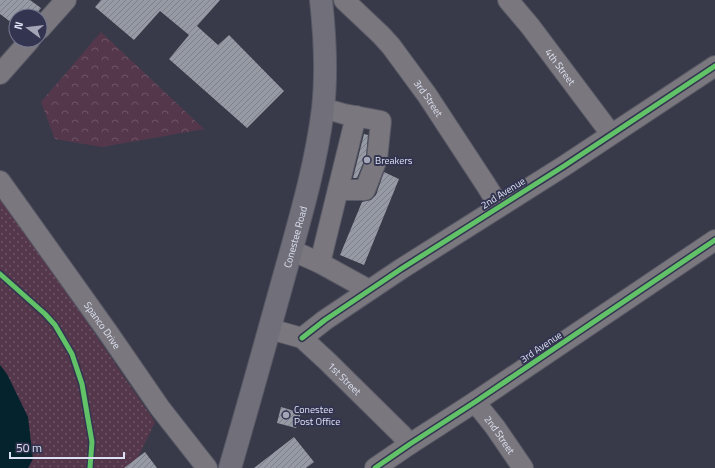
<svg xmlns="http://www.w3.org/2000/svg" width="715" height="468" font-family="'Titillium Web',sans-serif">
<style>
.forest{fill:url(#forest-crowns)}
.park{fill:url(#park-dots)}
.water{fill:#05232d}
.building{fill:url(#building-hatch)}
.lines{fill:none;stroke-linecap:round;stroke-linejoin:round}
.minor-casing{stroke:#585966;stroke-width:22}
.major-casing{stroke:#585966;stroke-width:24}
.minor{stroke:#7a787e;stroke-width:20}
.major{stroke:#71707a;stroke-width:22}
.cycleway-casing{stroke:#323450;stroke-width:8}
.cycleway{stroke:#61c268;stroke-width:5}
.poi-dot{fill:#a4a6b7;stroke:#323450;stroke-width:1.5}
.labels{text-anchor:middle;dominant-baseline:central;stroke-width:4;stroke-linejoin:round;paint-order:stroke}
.street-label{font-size:10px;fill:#dde0f2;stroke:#323450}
.poi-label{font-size:10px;fill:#dde0f2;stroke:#323450;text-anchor:start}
</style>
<defs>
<pattern id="forest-crowns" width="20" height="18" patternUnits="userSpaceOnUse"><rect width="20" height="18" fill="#55374c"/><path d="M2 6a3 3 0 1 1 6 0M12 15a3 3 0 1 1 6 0" fill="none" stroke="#6d5466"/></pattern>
<pattern id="park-dots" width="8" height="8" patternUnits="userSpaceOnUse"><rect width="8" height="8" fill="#55374c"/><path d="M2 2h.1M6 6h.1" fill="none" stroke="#6d5466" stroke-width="1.8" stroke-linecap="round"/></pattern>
<pattern id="building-hatch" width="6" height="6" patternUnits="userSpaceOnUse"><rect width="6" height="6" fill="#969aa4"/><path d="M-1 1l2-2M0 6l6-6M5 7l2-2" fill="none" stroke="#7d8089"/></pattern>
</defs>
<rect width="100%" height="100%" fill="#393a49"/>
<path class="forest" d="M101 32 204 129 102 147 55 139 41 102Z"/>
<path class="park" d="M0 195 155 422 133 468H0Z"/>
<path class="water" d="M0 365 7 374 28 417 33 459 28 468H0Z"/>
<path class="building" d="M0 0H30L41 8 35 16H16V26L0 14Z
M101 0H220L197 26 218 45 229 35 284 91 247 128 169 59 189 35 160 11 134 40 95 7Z
M364 134 368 135 366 156 357 178H353Z
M384 172 399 179 364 265 340 255 362 202 371 200 376 195Z
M281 407 301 413 296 428 277 423Z
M294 437 314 462 306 468H254Z
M145 452 157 468H124Z"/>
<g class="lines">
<g class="minor-casing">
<g id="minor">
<path id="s1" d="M344 0 381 35 391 46 427 95 486 185 499 206"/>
<path id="s2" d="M508 0 530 26 611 134"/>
<path d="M40 29 66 0"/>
<path d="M0 74 30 40"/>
<path d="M323 108 344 114 381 121 377 159 365 190H338"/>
<path id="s3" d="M0 181 107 331 160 408 207 468"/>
<path d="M291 250 320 263 369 290"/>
<path d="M320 263 356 116"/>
<path id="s4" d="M270 329 302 338 327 361 400 433 410 444"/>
<path d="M302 338 325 320 401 269 564 166 715 66"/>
<path id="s5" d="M475 402 495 427 523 468"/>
<path d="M375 468 410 444 475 402 715 240"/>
</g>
</g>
<g class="major-casing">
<g id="major">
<path id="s6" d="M230 468C249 403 267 338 285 273 300 219 316 165 323 109 327 72 325 36 321 0"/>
</g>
</g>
<use href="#minor" class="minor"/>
<use href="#major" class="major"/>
<g class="cycleway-casing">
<path id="cycleway" d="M0 274 45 314 55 325 72 354 82 384 88 419 92 442 90 468
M302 338 325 320 401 269 564 166 715 66
M375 468 410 444 475 402 715 240"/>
</g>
<use href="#cycleway" class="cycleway"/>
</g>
<g class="poi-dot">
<circle cx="367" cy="160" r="4"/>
<circle cx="286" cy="415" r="4"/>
</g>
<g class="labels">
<g class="street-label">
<text stroke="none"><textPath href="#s2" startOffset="85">4th Street</textPath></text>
<text stroke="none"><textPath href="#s1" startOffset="130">3rd Street</textPath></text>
<text transform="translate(503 193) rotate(-32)">2nd Avenue</text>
<text stroke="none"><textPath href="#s6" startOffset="240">Conestee Road</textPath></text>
<text stroke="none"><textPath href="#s3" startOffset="177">Spanco Drive</textPath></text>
<text transform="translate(541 347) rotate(-34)">3rd Avenue</text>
<text stroke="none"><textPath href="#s4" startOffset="92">1st Street</textPath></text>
<text stroke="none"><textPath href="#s5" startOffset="41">2nd Street</textPath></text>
</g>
<g class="poi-label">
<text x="375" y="160">Breakers</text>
<text x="294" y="409">Conestee<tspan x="294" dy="12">Post Office</tspan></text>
</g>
</g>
<g transform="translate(28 28) rotate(285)"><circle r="19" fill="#323450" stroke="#767991"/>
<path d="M0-3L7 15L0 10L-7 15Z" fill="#a4a6b7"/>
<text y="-6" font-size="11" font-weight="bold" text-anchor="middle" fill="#dde0f2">N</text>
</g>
<path d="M10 452v6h114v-6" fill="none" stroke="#dde0f2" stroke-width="2"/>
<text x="16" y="452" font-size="12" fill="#dde0f2" stroke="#323450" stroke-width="3" paint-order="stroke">50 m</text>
</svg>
